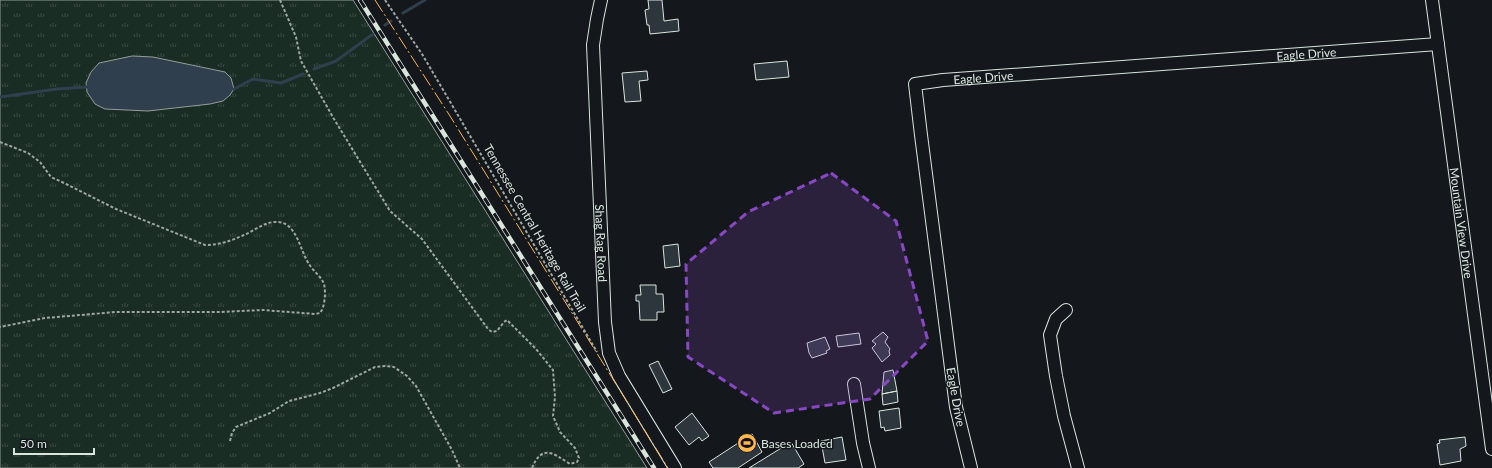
<svg xmlns="http://www.w3.org/2000/svg" width="1492" height="468" font-family="Lato,sans-serif">
<style>
.grass{fill:url(#grass-tufts);stroke:#939e99}
.water{fill:#2f3f4d;stroke:#939e99}
.lines{fill:none;stroke-linecap:round;stroke-linejoin:round}
.stream{stroke:#2f3f4d;stroke-width:3}
.building{fill:#2c363c;stroke:#d8e6dc}
.minor-casing{stroke:#d8e6dc;stroke-width:14}
.path{stroke:#9da8a2;stroke-width:2;stroke-dasharray:3 2;stroke-linecap:butt}
.minor{stroke:#14181c;stroke-width:12}
.rail-casing{stroke:#d8e6dc;stroke-width:4.5}
.rail{stroke:#14181c;stroke-width:3;stroke-dasharray:9;stroke-linecap:butt}
.power{stroke:#ffb74d;stroke-width:1;stroke-dasharray:14 3 2 3;stroke-linecap:butt}
.marked{fill:#8948c3;fill-opacity:0.2;stroke:#8948c3;stroke-width:3;stroke-dasharray:8 5;stroke-linejoin:round}
.labels{text-anchor:middle;dominant-baseline:central;stroke-width:3;stroke-linejoin:round;paint-order:stroke}
.street-label{font-size:12px;fill:#d8e6dc;stroke:#14181c}
.poi-label{font-size:12px;fill:#d8e6dc;stroke:#14181c;text-anchor:start}
</style>
<defs>
<pattern id="grass-tufts" width="24" height="20" patternUnits="userSpaceOnUse"><rect width="24" height="20" fill="#1a2d24"/><path d="M3 7l-1-3M5 7V3M7 7l1-3M15 17l-1-3M17 17v-4M19 17l1-3" fill="none" stroke="#3b4b43"/></pattern>
</defs>
<rect width="100%" height="100%" fill="#14181c"/>
<path class="grass" d="M0 0H353L647 468H0Z"/>
<path class="water" d="M132 56 153 57 225 72 231 78 234 89 230 95 223 101 210 104 148 111 105 109 95 104 87 92 86 83 91 72 99 63Z"/>
<g class="lines">
<path class="stream" d="M403 13 425 0
M385 25 391 21
M314 69 336 61 373 34
M234 89 253 79 281 83 303 74
M0 97 57 89 87 87"/>
</g>
<path class="building" d="M648 0H662L664 21 678 19 679 31 650 34 649 25H647L645 10 649 9Z
M787 61 789 77 756 80 754 64Z
M647 71 648 80 639 81 641 101 625 102 622 73Z
M678 244 680 266 665 268 663 246Z
M640 285H656V294H663L664 312H657V320H640L639 301H636V295H641Z
M883 332 888 337 885 342 890 349 889 351 890 355 882 362 872 348 876 344 872 341Z
M859 333 861 344 838 347 836 336Z
M825 337 830 349 826 351 827 353 812 358 809 353 807 343Z
M658 361 672 389 663 393 649 365Z
M893 370 897 391 882 394 884 372Z
M897 391 898 402 883 405 882 394Z
M899 408 901 428 885 431 884 427 881 428 879 411Z
M692 413 709 436 702 441 699 437 689 445 675 427Z
M752 434 762 452 738 468H713L709 462Z
M842 437 846 460 825 463 821 441Z
M1465 437 1466 446 1460 449 1461 461 1440 465 1437 444 1440 443 1439 440Z
M791 442 804 464 798 468H749Z"/>
<g class="lines">
<g class="minor-casing">
<g id="minor">
<path id="s1" d="M601 0 597 19 593 45 605 322 609 353 619 376 675 468"/>
<path id="s2" d="M1432 0 1492 449"/>
<path d="M1066 310 1056 319 1050 335 1056 376 1064 416 1078 468"/>
<path d="M854 384 863 443 869 468"/>
<path id="s3" d="M971 468 956 407 921 135 915 84 943 80 1438 44"/>
</g>
</g>
<path class="path" d="M280 0 296 37 301 61 334 119 390 211 422 239 488 329 492 332 497 331 504 322 507 320 536 349 553 370 555 397 553 416 560 432 575 448 579 458 577 462 570 464C553 453 542 444 532 468
M385 0 422 54 597 352
M0 142 28 153 40 162 51 177 64 183 116 209 205 245C219 245 231 241 244 235 254 231 265 221 278 222 297 223 300 251 309 264 313 271 321 276 324 284 326 292 325 307 320 313L315 314 263 310 220 312H116L45 318 0 327
M230 441 232 433 236 427 270 413 289 401 320 393 333 388 375 367 385 366 394 367 407 376 416 386 452 450 460 468"/>
<use href="#minor" class="minor"/>
<g class="rail-casing">
<path id="rail" d="M360 0 654 468"/>
</g>
<use href="#rail" class="rail"/>
<path class="power" d="M375 0 450 116 668 468"/>
</g>
<path class="marked" d="M831 173 896 221 928 341 870 399 774 413 688 357 686 264 748 212Z"/>
<defs>
<g id="stadium-disc" transform="scale(1)"><circle r="9.5" fill="#ffb74d" stroke="#14181c"/><path d="M0-5a6.5 5 0 1 0 0 10a6.5 5 0 1 0 0-10ZM-3.5-1.8h7v3.6h-7Z" fill="#111"/></g>
</defs>
<g fill-rule="evenodd">
<use href="#stadium-disc" x="747" y="443"/>
</g>
<g class="labels">
<g class="street-label">
<text stroke="none"><textPath href="#s3" startOffset="781">Eagle Drive</textPath></text>
<text stroke="none"><textPath href="#s3" startOffset="457">Eagle Drive</textPath></text>
<text stroke="none"><textPath href="#s2" startOffset="225">Mountain View Drive</textPath></text>
<text transform="translate(535 228) rotate(60)">Tennessee Central Heritage Rail Trail</text>
<text stroke="none"><textPath href="#s1" startOffset="244">Shag Rag Road</textPath></text>
<text transform="translate(956 397) rotate(80)">Eagle Drive</text>
</g>
<g class="poi-label">
<text x="761" y="443">Bases Loaded</text>
</g>
</g>
<path d="M14 448v6h80v-6" fill="none" stroke="#d8e6dc" stroke-width="2"/>
<text x="20" y="448" font-size="12" fill="#d8e6dc" stroke="#14181c" stroke-width="3" paint-order="stroke">50 m</text>
</svg>
